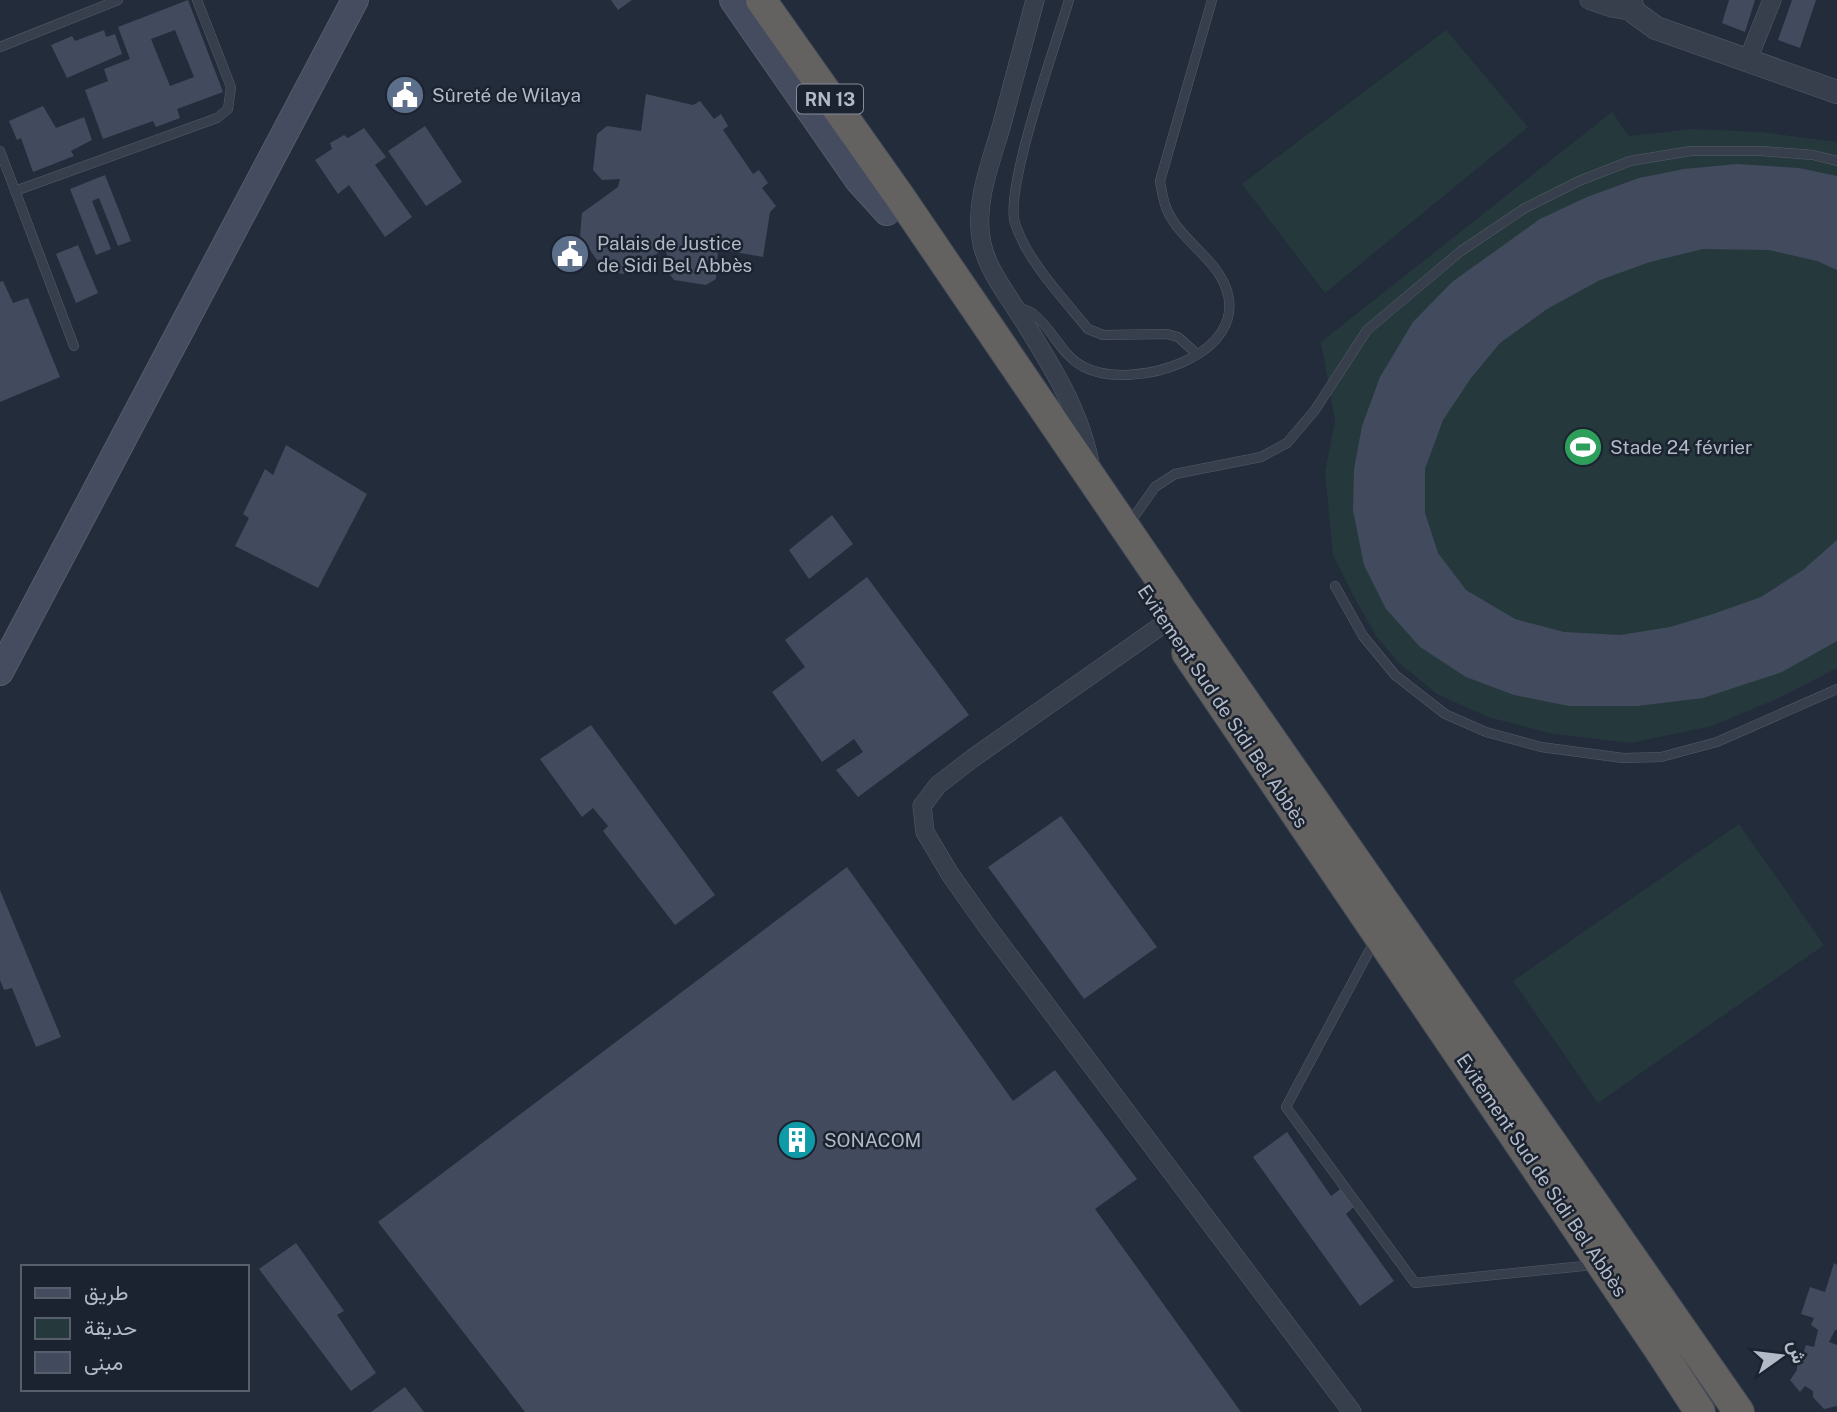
<svg xmlns="http://www.w3.org/2000/svg" width="1837" height="1412" font-family="'Public Sans',Vazirmatn,sans-serif">
<style>
.green{fill:#25383c}
.building{fill:#424b5d;fill-rule:evenodd}
.lines{fill:none;stroke-linecap:round;stroke-linejoin:round}
.service-casing{stroke:#555c69;stroke-width:10}
.minor-casing{stroke:#555c69;stroke-width:19}
.tertiary-casing{stroke:#555c69;stroke-width:24}
.secondary-casing{stroke:#555c69;stroke-width:28}
.trunk-casing{stroke:#424956;stroke-width:32}
.service{stroke:#373e4c;stroke-width:9}
.minor{stroke:#373e4c;stroke-width:18}
.tertiary{stroke:#373e4c;stroke-width:23}
.secondary{stroke:#454c5f;stroke-width:26}
.trunk{stroke:#636260;stroke-width:30}
.labels{text-anchor:middle;dominant-baseline:central;stroke-width:5;stroke-linejoin:round;paint-order:stroke}
.shield{fill:#1c2330;stroke:#858c9a;stroke-width:2}
.shield-label{font-size:18px;font-weight:bold;fill:#b2b9c7}
.poi-label{font-size:19px;fill:#b2b9c7;stroke:#1c2330;text-anchor:start}
.street-label{font-size:19px;fill:#b2b9c7;stroke:#1c2330}
</style>
<rect width="100%" height="100%" fill="#232c3b"/>
<path class="green" d="M1446 30 1528 127 1325 293 1242 184Z
M1612 112 1629 136 1692 129 1762 132 1837 142V668L1779 698 1712 726 1631 743 1553 734 1488 717 1437 694 1398 662 1376 636 1354 597 1333 555 1325 472 1335 421 1321 342Z
M1739 824 1824 945 1598 1103 1513 981Z"/>
<path class="building" d="M188 0 223 92 177 109 180 118 156 127 153 121 103 139 85 90 108 81 104 69 130 59 118 27ZM175 30 194 77 170 86 151 39Z
M611 0H632L618 10Z
M1729 0H1755L1745 32 1722 23Z
M1792 0H1816L1800 48 1778 40Z
M104 30 106 37 115 34 122 54 67 78 51 45 72 36 75 41Z
M646 94 693 105 700 101 714 119 721 114 728 126 723 130 753 174 759 170 768 183 762 188 776 206 770 212 763 257 718 249 716 279 706 285 674 280 665 268 667 253 663 250 623 274 604 270 580 236 582 213 618 187 620 179 602 180 593 170 597 134 607 126 641 131Z
M43 106 56 128 84 117 92 140 71 151 74 156 33 172 21 138 17 140 9 121Z
M425 126 462 182 426 206 388 151Z
M364 128 386 157 375 165 412 217 385 237 349 185 338 194 315 160 332 149 330 143 344 135 348 138Z
M1737 164 1799 168 1837 176V270L1817 261 1769 250 1703 249 1650 262 1600 280 1547 309 1500 343 1471 378 1443 420 1425 469V513L1438 553 1466 590 1515 619 1564 632 1620 635 1670 627 1713 614 1761 597 1803 570 1837 540V641L1782 672 1703 698 1637 706H1569L1514 695 1466 677 1420 647 1386 609 1364 565 1353 510 1354 469 1362 426 1380 377 1413 322 1452 282 1540 219 1587 197 1639 178 1684 169Z
M105 175 131 241 118 246 99 198 92 201 111 249 96 255 70 189Z
M78 245 98 293 76 303 56 254Z
M3 281 13 303 28 298 60 377 0 402V282Z
M286 445 367 494 318 588 235 546 249 518 243 514 265 469 273 475Z
M832 515 853 544 809 579 789 550Z
M867 577 969 715 858 797 836 770 863 752 854 739 822 762 772 692 805 667 785 640Z
M591 725 715 895 675 925 603 831 608 826 593 808 582 817 540 759Z
M1061 816 1157 947 1084 999 988 867Z
M847 867 1013 1101 1055 1070 1137 1179 1095 1209 1241 1412H525L378 1222Z
M0 890 61 1037 36 1047 12 988 4 990 0 980Z
M1287 1132 1331 1196 1343 1187 1356 1205 1346 1214 1394 1281 1360 1306 1253 1157Z
M296 1243 344 1311 337 1315 376 1373 351 1391 259 1269Z
M1834 1263 1837 1265V1330H1835L1829 1342 1837 1345V1406L1824 1409 1813 1397V1391L1805 1386 1800 1392 1790 1380 1797 1370V1356L1803 1354 1806 1345 1814 1347 1818 1330 1811 1325 1814 1318 1801 1314 1810 1287 1825 1292Z
M405 1387 424 1412H371Z"/>
<g class="lines">
<g class="service-casing">
<path id="service" d="M1069 0C1057 41 1004 189 1015 223 1027 261 1063 298 1088 329L1103 335 1167 334 1178 337 1197 354
M0 47 118 0
M0 151 74 346
M15 191 217 118 228 109 231 87 197 0
M1018 307C1022 309 1028 311 1032 313 1053 328 1061 356 1084 367 1132 392 1251 356 1226 288 1215 258 1182 241 1168 212 1163 202 1162 192 1160 181L1212 0
M1129 524 1155 487 1175 474 1261 457 1287 443 1315 410 1367 330 1461 251 1525 208 1579 181 1630 161 1691 151H1761L1813 155 1837 161
M1335 586 1363 636 1395 675 1445 714 1486 732 1541 747 1623 758 1661 757 1717 742 1837 689
M1375 940 1286 1107 1415 1283 1594 1265"/>
</g>
<g class="minor-casing">
<path id="minor" d="M1035 0C1024 41 1013 83 1002 124 991 162 973 205 982 244 988 270 1006 293 1020 315 1050 363 1082 413 1091 469
M1589 0 1612 8 1634 12
M1747 62 1772 0
M1182 611 973 758 938 785 922 806 925 832 950 874 986 925 1352 1412"/>
</g>
<g class="tertiary-casing">
<path id="tertiary" d="M1630 0 1634 12 1656 28 1837 92"/>
</g>
<g class="secondary-casing">
<path id="secondary" d="M733 0 858 180 887 212
M0 672 355 0"/>
</g>
<g class="trunk-casing">
<path id="trunk" d="M761 0 900 197 1182 611 1739 1412
M1187 653 1659 1349 1700 1412"/>
</g>
<use href="#service" class="service"/>
<use href="#minor" class="minor"/>
<use href="#tertiary" class="tertiary"/>
<use href="#secondary" class="secondary"/>
<use href="#trunk" class="trunk"/>
</g>
<defs>
<g id="civic-disc" transform="scale(2.0125)"><circle r="9.5" fill="#5c6f8a" stroke="#1c2330"/><path d="M-.6-6.5H3V-4.5H.6V-3L4-1V1h2V6H-6V1h2V-1L-.6-3ZM-1.2 2.5V6h2.4V2.5Z" fill="#fff"/></g>
<g id="stadium-disc" transform="scale(2.0125)"><circle r="9.5" fill="#2e9e5b" stroke="#1c2330"/><path d="M0-5a6.5 5 0 1 0 0 10a6.5 5 0 1 0 0-10ZM-3.5-1.8h7v3.6h-7Z" fill="#fff"/></g>
<g id="building-disc" transform="scale(2.0125)"><circle r="9.5" fill="#0f9aa8" stroke="#1c2330"/><path d="M-4-6H4V6H1V3H-1V6H-4ZM-2.5-4.3h1.7v1.8h-1.7ZM.8-4.3h1.7v1.8H.8ZM-2.5-1h1.7V.8h-1.7ZM.8-1h1.7V.8H.8Z" fill="#fff"/></g>
</defs>
<g fill-rule="evenodd">
<use href="#civic-disc" x="405" y="95"/>
<use href="#civic-disc" x="570" y="254"/>
<use href="#stadium-disc" x="1583" y="447"/>
<use href="#building-disc" x="797" y="1140"/>
</g>
<g class="labels">
<rect class="shield" x="797" y="84.5" width="66" height="29" rx="5"/>
<g class="shield-label">
<text x="830" y="99">RN 13</text>
</g>
<g class="poi-label">
<text x="432" y="95">Sûreté de Wilaya</text>
<text x="597" y="243">Palais de Justice<tspan x="597" dy="22">de Sidi Bel Abbès</tspan></text>
<text x="1610" y="447">Stade 24 février</text>
<text x="824" y="1140">SONACOM</text>
</g>
<g class="street-label">
<text transform="translate(1223 706) rotate(56)">Evitement Sud de Sidi Bel Abbès</text>
<text transform="translate(1542 1175) rotate(56)">Evitement Sud de Sidi Bel Abbès</text>
</g>
</g>
<rect x="21" y="1265" width="228" height="126" fill="#1c2330" stroke="#585f6c" stroke-width="2"/>
<rect x="35" y="1288" width="35" height="10" fill="#454c5f" stroke="#585f6c" stroke-width="2"/>
<text x="84" y="1300" font-size="21" fill="#b2b9c7">طريق</text>
<rect x="35" y="1318" width="35" height="21" fill="#25383c" stroke="#585f6c" stroke-width="2"/>
<text x="84" y="1335" font-size="21" fill="#b2b9c7">حديقة</text>
<rect x="35" y="1352" width="35" height="21" fill="#424b5d" stroke="#585f6c" stroke-width="2"/>
<text x="84" y="1370" font-size="21" fill="#b2b9c7">مبنى</text>
<g transform="translate(1781 1356) rotate(76)" stroke="#1c2330" stroke-width="5" paint-order="stroke">
<path d="M0-5L12 26L0 18L-12 26Z" fill="#b2b9c7"/>
<text y="-10" font-size="19" font-weight="bold" text-anchor="middle" fill="#b2b9c7">ش</text>
</g>
</svg>
